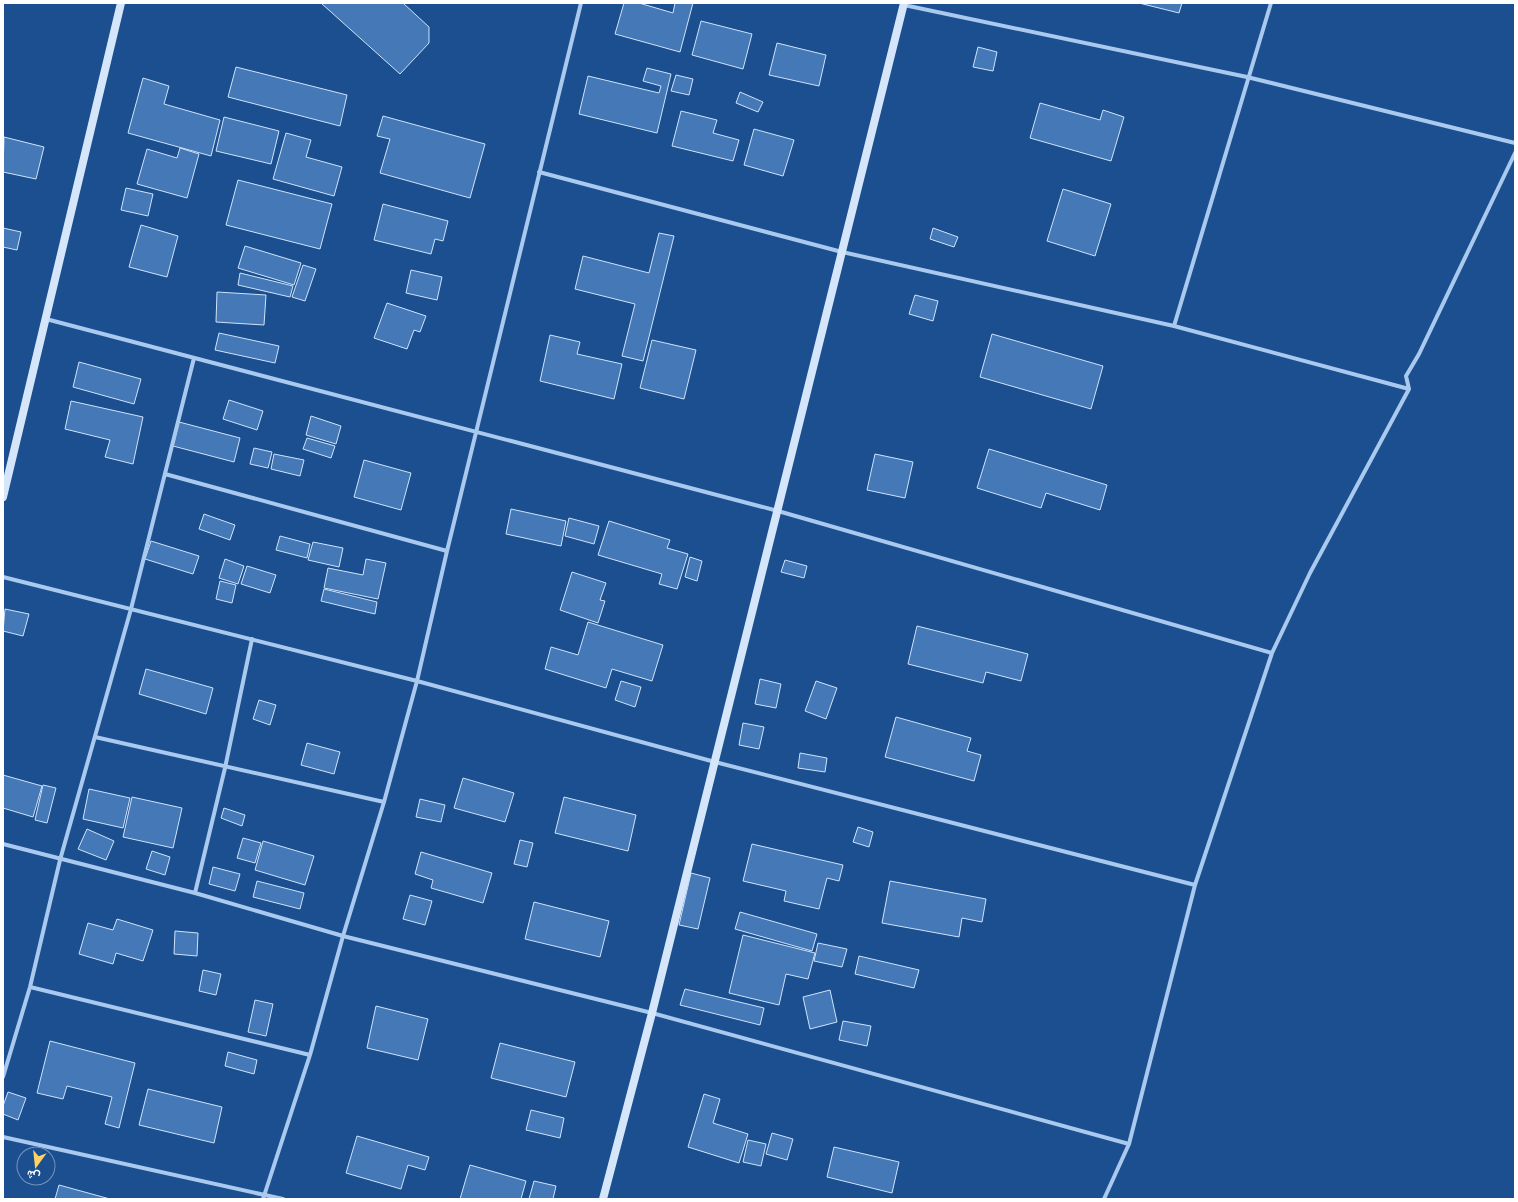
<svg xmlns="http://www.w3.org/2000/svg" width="1518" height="1202" font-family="Helvetica,Vazirmatn,sans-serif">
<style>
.building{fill:#4478b7;stroke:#cfe3fa}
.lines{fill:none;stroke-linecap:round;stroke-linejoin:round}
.street{stroke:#a9c9ee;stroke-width:4}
.secondary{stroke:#d6e6fa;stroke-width:8}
</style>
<rect width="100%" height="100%" fill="#1b4f8f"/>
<path class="building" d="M321 3H403L429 27V43L400 74Z
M624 3H639L673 13 675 3H693L680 52 615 34Z
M1139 3H1182L1179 13Z
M701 21 752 34 743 69 692 55Z
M777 43 826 55 819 86 769 75Z
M978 47 997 52 993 71 973 67Z
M236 67 347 95 340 126 228 97Z
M647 68 671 74 657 133 579 114 588 76 659 93 661 86 643 81Z
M676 75 693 79 689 95 671 91Z
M143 78 169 86 164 104 220 120 211 156 128 133Z
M740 92 763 102 758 112 736 103Z
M1040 103 1100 120 1103 110 1124 117 1111 161 1030 138Z
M681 111 717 120 713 133 739 140 733 161 672 146Z
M383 116 485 144 470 198 380 173 390 139 377 136Z
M224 117 279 131 271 164 216 151Z
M754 129 794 140 783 176 744 165Z
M286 133 311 140 306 157 342 167 334 196 273 179Z
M4 137 44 147 36 179 3 172Z
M180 148 199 154 187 198 137 184 147 149 177 158Z
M238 180 332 204 320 249 226 225Z
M126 188 153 194 148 216 121 210Z
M1063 189 1111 204 1095 256 1047 241Z
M383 204 448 221 443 241 435 239 431 254 374 240Z
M141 225 178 236 167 277 129 267Z
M3 228 21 232 17 250 3 247Z
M933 228 958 237 954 247 930 239Z
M659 233 674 236 643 361 622 356 635 304 575 289 583 256 649 273Z
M245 246 301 263 294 285 238 268Z
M303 265 316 269 305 301 292 297Z
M411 270 442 277 437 300 406 293Z
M240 273 293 286 290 297 238 285Z
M217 292 266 295 264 325 216 322Z
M915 295 938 301 933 321 909 314Z
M387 303 426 316 420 332 414 330 407 349 374 338Z
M219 333 279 346 275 363 215 350Z
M992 334 1103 366 1091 409 980 377Z
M550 335 580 342 577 354 622 364 614 399 540 381Z
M652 340 696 350 684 399 640 388Z
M79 362 141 379 134 404 73 387Z
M229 400 263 411 257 430 223 419Z
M71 401 143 417 133 464 105 457 110 440 65 429Z
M311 416 341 426 336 444 306 435Z
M179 422 240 438 234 462 173 446Z
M307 438 335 446 331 458 303 449Z
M254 448 272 452 268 468 250 464Z
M989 449 1107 485 1100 510 1046 493 1041 508 977 488Z
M274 454 304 460 300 476 271 469Z
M875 454 913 462 905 498 867 490Z
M364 460 411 473 401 510 354 497Z
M511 509 566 521 561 546 506 534Z
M204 514 235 525 230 540 199 529Z
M569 518 599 526 594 544 565 536Z
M609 521 670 540 667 548 688 554 677 589 659 584 662 574 598 555Z
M280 536 310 544 307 558 276 550Z
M151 541 199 556 193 574 145 559Z
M313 542 343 548 339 567 308 560Z
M690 557 702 561 697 581 685 577Z
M225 559 244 566 238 584 219 578Z
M366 559 386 563 378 599 324 588 328 568 363 575Z
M785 560 807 566 804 578 781 572Z
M247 566 276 575 270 593 241 584Z
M572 572 606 583 600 600 605 601 598 623 560 610Z
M220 581 236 585 232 603 216 599Z
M324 589 377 602 375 614 321 601Z
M5 609 29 614 23 636 3 631Z
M588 622 663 645 652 681 612 669 606 688 545 669 551 647 578 655Z
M917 626 1028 654 1021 681 986 672 983 683 908 664Z
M146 669 213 688 206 714 139 694Z
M760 679 781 684 776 708 755 704Z
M621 681 641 687 635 707 615 700Z
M816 681 837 688 826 719 805 711Z
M259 700 276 705 270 725 253 719Z
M896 717 971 738 967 751 981 755 974 781 885 757Z
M743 723 764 727 759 749 739 745Z
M307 743 340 752 334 774 301 765Z
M800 753 827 758 825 772 798 768Z
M3 775 42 786 33 817 3 808Z
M463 778 514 793 505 822 454 808Z
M43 785 56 788 47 823 35 820Z
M89 789 130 798 123 828 83 819Z
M132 797 182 808 173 848 123 837Z
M564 797 636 815 628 851 555 833Z
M420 799 445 805 441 822 416 817Z
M224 808 245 815 242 826 221 818Z
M858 827 873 832 869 847 853 842Z
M87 829 114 841 106 860 78 849Z
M243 838 261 843 255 863 237 858Z
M520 840 533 843 527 867 514 864Z
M263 841 314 856 305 885 255 870Z
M752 844 843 865 839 881 827 878 819 909 784 901 786 891 743 881Z
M152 851 170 857 165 875 146 869Z
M421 852 492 873 483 903 431 888 433 880 415 874Z
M213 867 240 874 235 891 209 884Z
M691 873 710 878 698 929 679 925Z
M257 881 304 893 300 909 253 897Z
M890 881 986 899 982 922 962 918 959 937 882 923Z
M410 895 432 901 425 925 403 919Z
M534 902 609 921 600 957 525 939Z
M740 912 817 934 812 951 735 929Z
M117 919 153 930 143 961 116 953 113 964 79 954 88 923 113 930Z
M175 931 198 933 197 956 174 954Z
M743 935 815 953 808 979 786 974 779 1005 729 993Z
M818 943 847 949 842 967 814 961Z
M859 956 919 970 914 988 855 974Z
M203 970 221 974 216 995 199 991Z
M685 989 764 1008 760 1025 680 1005Z
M830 990 837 1022 810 1029 803 997Z
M255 1000 273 1004 266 1036 248 1032Z
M376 1006 428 1019 418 1060 367 1048Z
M843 1021 871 1026 867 1046 839 1040Z
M50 1041 135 1063 119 1128 105 1124 112 1097 67 1086 63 1099 37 1093Z
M500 1043 575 1062 566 1097 491 1078Z
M228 1052 257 1060 254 1074 225 1066Z
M148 1089 222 1107 214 1143 139 1125Z
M8 1092 26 1098 18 1120 3 1114V1106Z
M704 1094 720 1099 713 1123 748 1134 739 1163 688 1147Z
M531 1110 564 1118 560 1138 526 1130Z
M772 1133 793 1139 787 1160 766 1154Z
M357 1136 429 1157 425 1170 408 1165 401 1189 346 1173Z
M748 1140 766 1144 761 1166 743 1162Z
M834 1147 899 1162 892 1193 827 1177Z
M470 1165 526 1181 521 1199H460Z
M534 1181 556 1186 553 1199H529Z
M59 1185 110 1199H55Z"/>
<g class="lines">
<path class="street" d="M904 5 1247 77 1515 143
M539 172 842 252 1174 326 1409 389
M46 319 778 511 1272 653
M1174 326 1271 3
M165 474 447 551
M3 577 417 681 715 762 1195 885
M95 737 384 802
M3 844 195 893 343 936 652 1013 1129 1144
M195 893 225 768 252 639
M30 987 310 1055
M3 1077 30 987 60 860 131 609 194 358
M3 1137 283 1199
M263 1199 310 1055 343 936 384 802 417 681 447 551 581 3
M1104 1199 1129 1144 1195 885 1272 653 1310 573 1409 389 1406 376 1419 354 1515 153"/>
<path class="secondary" d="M3 497 121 3
M603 1199 652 1013 904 3"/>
</g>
<rect width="1518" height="1202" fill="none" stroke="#ffffff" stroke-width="8"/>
<g transform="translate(36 1166) rotate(195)"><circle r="19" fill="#1b4f8f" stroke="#7695bc"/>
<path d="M0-3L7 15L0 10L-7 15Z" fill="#ffd166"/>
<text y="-6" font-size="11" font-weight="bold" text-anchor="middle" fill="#ffffff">ش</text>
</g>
</svg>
